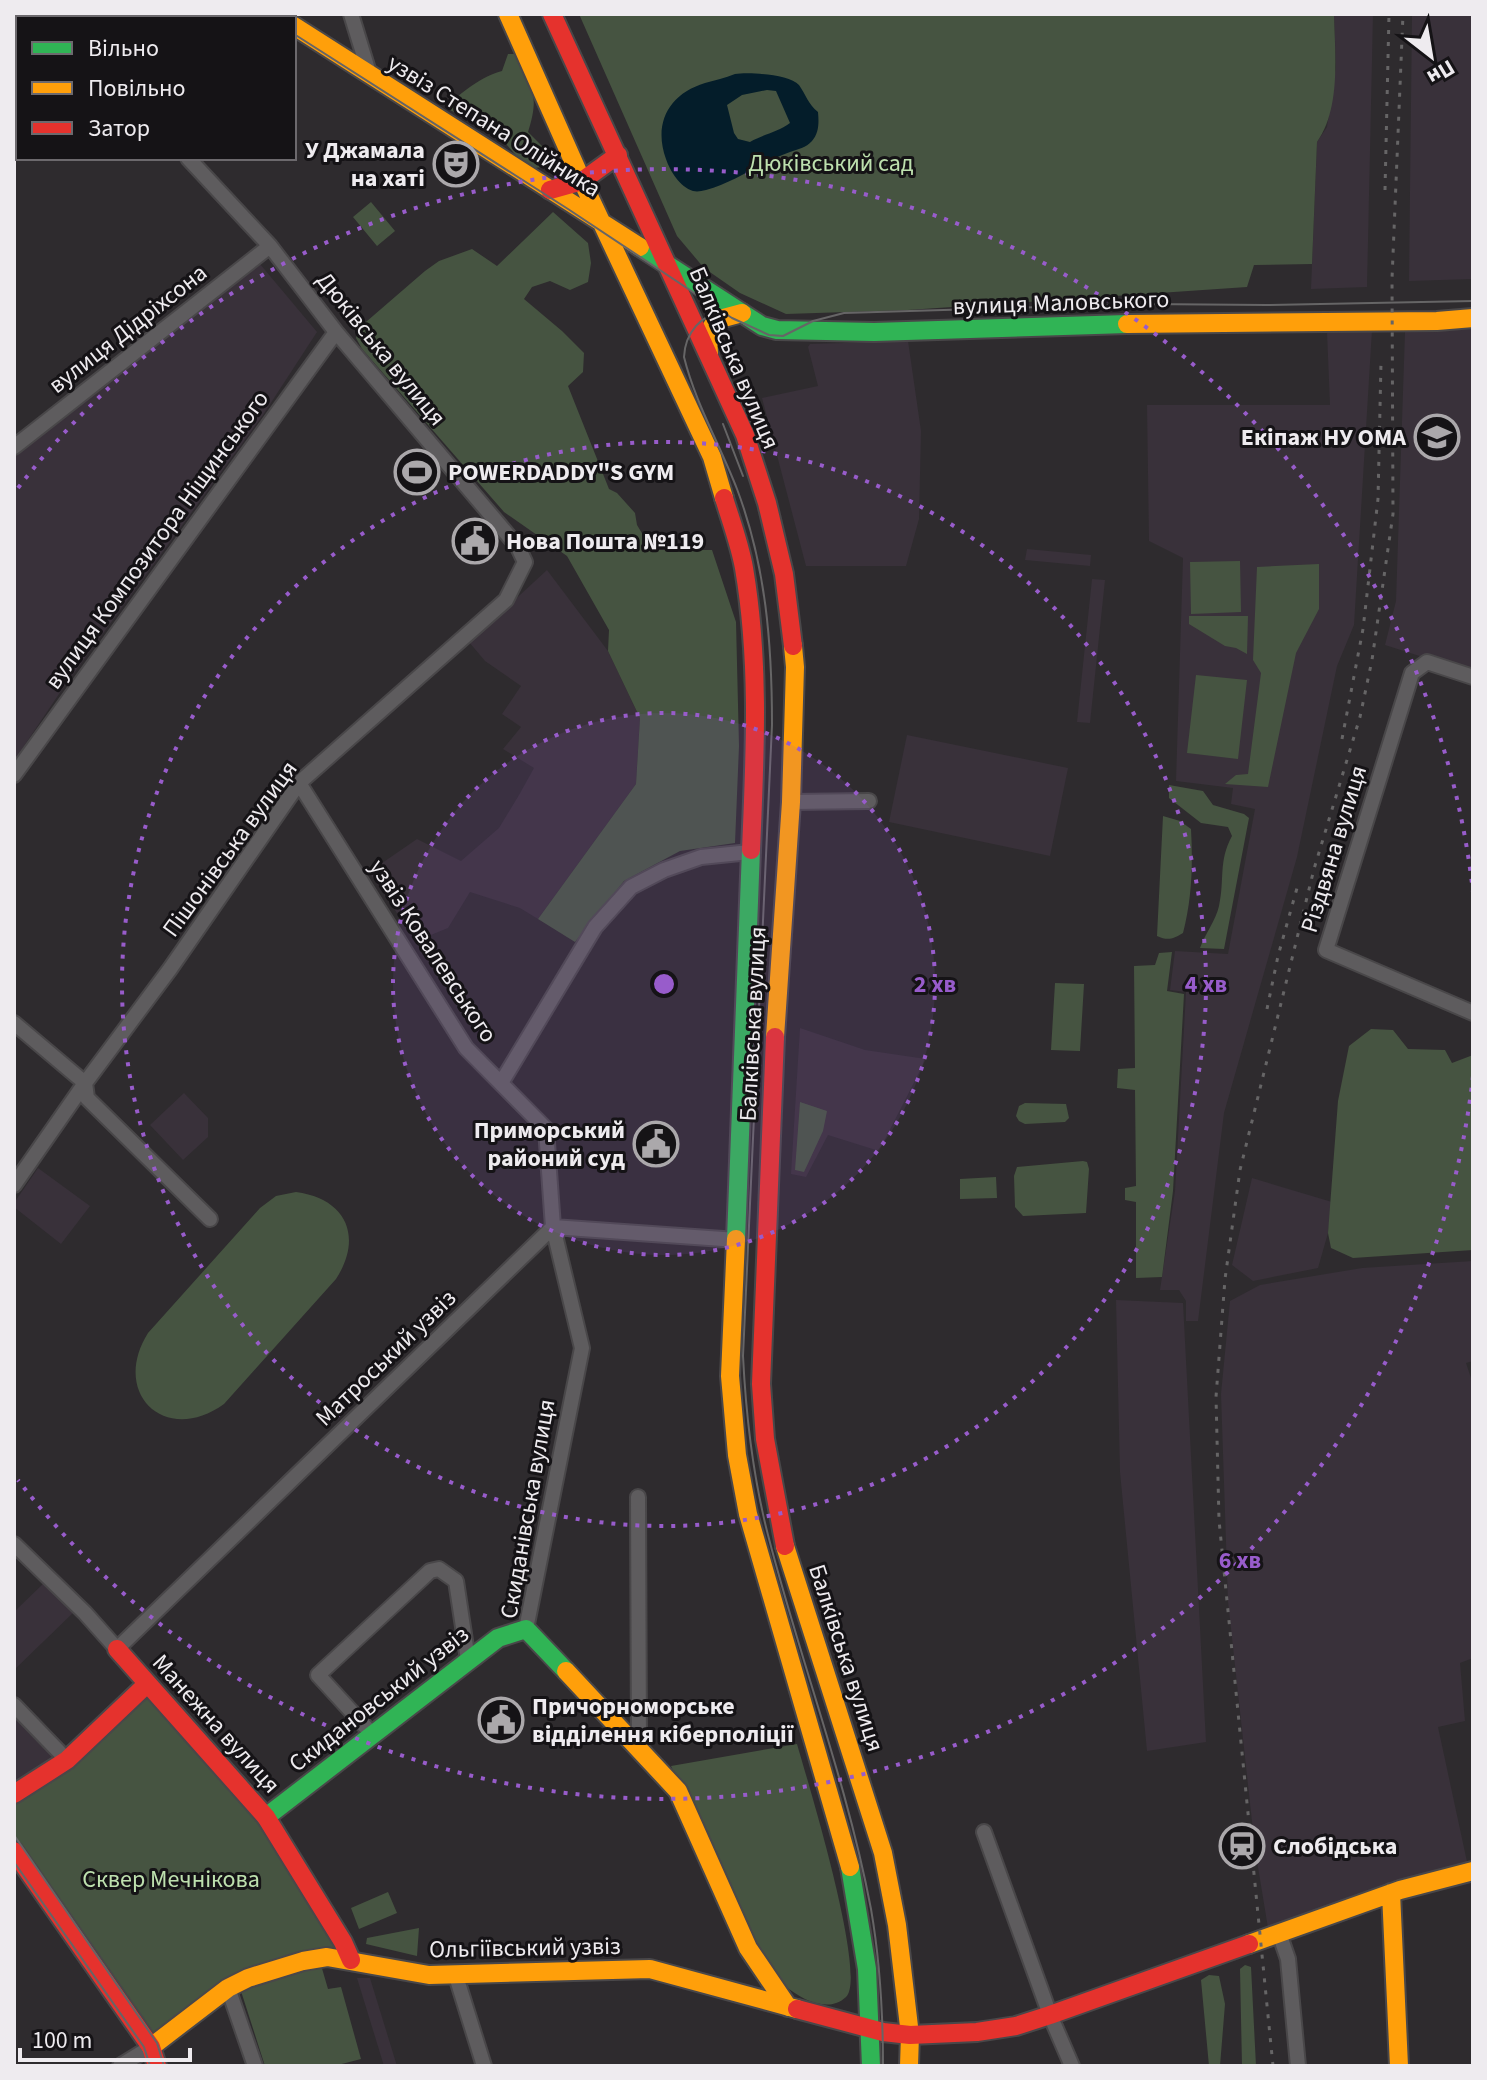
<svg xmlns="http://www.w3.org/2000/svg" width="1487" height="2080" font-family="'Source Sans 3',sans-serif">
<style>
.built{fill:#39313a}
.green{fill:#465441}
.water{fill:#041d2a;fill-rule:evenodd}
.lines{fill:none;stroke-linecap:round;stroke-linejoin:round}
.street-casing{stroke:#494749;stroke-width:18}
.fast-casing{stroke:#494749;stroke-width:22}
.slow-casing{stroke:#494749;stroke-width:22}
.jam-casing{stroke:#494749;stroke-width:22}
.street{stroke:#5e5c5e;stroke-width:14}
.fast{stroke:#30b455;stroke-width:18}
.slow{stroke:#ff9f0a;stroke-width:18}
.jam{stroke:#e5322d;stroke-width:18}
.tram{stroke:#666566;stroke-width:2}
.rail{stroke:#666566;stroke-width:3;stroke-dasharray:4 8;stroke-linecap:butt}
.ring{fill:none;stroke:#985ccb;stroke-width:4;stroke-dasharray:4 8}
.labels{text-anchor:middle;dominant-baseline:central;stroke-width:6;stroke-linejoin:round;paint-order:stroke}
.street-label{font-size:24px;fill:#eeebef;stroke:#151316}
.poi-label{font-size:24px;font-weight:bold;fill:#eeebef;stroke:#151316;text-anchor:start}
.park-label{font-size:24px;fill:#bde0ae;stroke:#151316}
.centre{fill:#985ccb;stroke:#151316;stroke-width:4}
.ring-label{font-size:24px;text-anchor:middle;font-weight:bold;fill:#985ccb;stroke:#151316;stroke-width:6;stroke-linejoin:round;paint-order:stroke}
</style>
<rect width="100%" height="100%" fill="#2e2b2e"/>
<path class="built" d="M1334 14H1373L1367 287 1311 289 1317 142 1327 127 1336 67Z
M1412 14H1473V279L1409 281Z
M260 264 317 332 263 415 63 688 14 761V452Z
M1473 327V673L1385 645 1396 601 1405 332Z
M1372 330 1354 625 1337 666 1297 857 1224 1113 1198 1321H1186V1301L1179 1290H1160L1175 1191 1186 992 1170 990 1175 951 1228 954 1255 809 1231 804 1233 788 1176 781 1183 558 1149 541 1147 405H1330L1327 332Z
M908 341 921 431 919 519 906 566H806L762 398 818 386 808 347 810 344Z
M1027 549 1091 555 1090 566 1025 560Z
M547 570 608 651 640 718 636 784 538 919 520 908 470 892 448 928 416 941 369 872 417 839 461 861 499 828 519 795 534 768 503 749 521 727 502 714 521 686 485 661 469 642Z
M1092 579 1105 580 1090 723 1077 722Z
M907 735 1068 768 1050 856 889 822Z
M800 1028 865 1050 926 1059 879 1151 828 1135 806 1177 791 1174Z
M184 1093 208 1118V1137L183 1160 150 1125Z
M38 1168 90 1206 61 1244 14 1207V1203Z
M1252 1178 1332 1202 1328 1233 1318 1268 1253 1281 1232 1265Z
M1473 1261V1361L1466 1363 1473 1384V1658L1460 1663 1465 1721 1438 1727 1469 1871 1269 1934 1255 1849 1228 1601 1221 1394 1230 1301 1260 1285 1362 1268Z
M1116 1300 1183 1303 1206 1742 1147 1751 1120 1472Z
M47 1580 75 1611 14 1670V1612Z
M14 1706 66 1760 14 1794Z
M357 1978H370L397 2066H384Z"/>
<path class="green" d="M579 14H1334C1335 55 1341 108 1317 142L1312 264 1254 265 1247 287 908 310 786 314 740 293 704 268 677 236Z
M508 54H516C532 88 540 94 528 132L551 155 547 166 535 168 526 167 500 137 484 132 472 121 446 108C458 94 484 75 502 71Z
M371 202 395 231 377 246 353 217Z
M553 212 588 243 591 263 588 282 570 290 550 281 532 287 524 299 562 331 584 353 583 372 568 386 609 489 617 493 635 513 637 525 652 550H712L736 622 739 746 735 843 680 851 624 881 575 942 538 919 636 784 640 718 608 651 609 630 567 556 504 512 362 349 356 338 359 328 425 271 439 261 472 249 497 266Z
M1240 561 1241 612 1191 614 1190 562Z
M1319 564V609L1296 653 1268 787 1225 784 1236 775 1248 774 1261 673 1253 660 1257 567Z
M1189 616H1248L1247 654 1236 648 1225 646 1189 624Z
M1196 675 1247 680 1238 759 1187 753Z
M1169 785 1203 791 1213 805 1244 814 1249 818 1224 949 1200 948C1205 934 1216 920 1219 906 1225 879 1218 862 1232 836L1228 827 1201 823 1169 798Z
M1163 816 1180 821 1191 829C1193 864 1192 899 1183 933 1173 939 1168 941 1157 936Z
M1172 952 1167 991 1184 994 1173 1191 1162 1277 1136 1278V1202L1125 1200V1188L1136 1186 1135 1090 1117 1088 1118 1069 1135 1068 1134 966 1155 965 1159 953Z
M1055 983 1084 984 1080 1051 1051 1050Z
M1371 1029 1393 1030 1408 1049 1445 1050 1452 1063 1473 1055V1250L1353 1258 1331 1248 1328 1233 1338 1101 1349 1046Z
M800 1102 827 1111 823 1131 804 1172 795 1170Z
M1025 1103 1066 1104 1069 1118 1065 1122 1025 1124 1019 1121 1016 1116 1019 1106Z
M1083 1161 1087 1162 1089 1169 1086 1213 1023 1216 1015 1207 1014 1176 1017 1167Z
M996 1177 997 1198 960 1199V1179Z
M296 1192C347 1199 363 1237 336 1279L224 1404C166 1446 110 1394 148 1333L260 1208 276 1196Z
M147 1684 266 1817 351 1960 248 1978 157 2043 14 1851V1794Z
M797 1744C807 1779 868 1977 846 1997 823 2019 782 1988 769 1968 758 1951 750 1932 741 1914 716 1865 693 1816 671 1766Z
M388 1892 397 1913 359 1929 351 1908Z
M419 1928 417 1956 366 1944 367 1938Z
M321 1965 328 1989 341 1987 361 2059 334 2066H265L240 1988Z
M1245 1965 1251 1967 1256 2066H1242L1240 1969Z
M1209 1975 1219 1976 1225 2004 1220 2066H1209L1201 1980Z"/>
<path class="water" d="M735 74C749 72 789 74 799 85 806 95 808 104 818 112 819 123 819 133 812 141 806 148 798 149 790 152 761 162 735 182 706 190 701 191 698 192 693 191 680 187 670 171 666 159 653 123 669 94 705 83 715 80 725 78 735 74ZM767 90 776 91 790 123C778 132 764 134 750 142L738 139 734 133 727 105 742 95Z"/>
<g class="lines">
<g class="street-casing">
<path id="street" d="M351 14 370 76
M14 23 18 30
M14 447 270 246
M1473 677 1427 662 1412 673 1326 950 1473 1013
M14 775 336 332
M299 783 466 1048 546 1129 553 1227 582 1348 526 1629
M791 802 869 801
M14 1023 85 1083 87 1098 210 1219
M501 1083 595 927 631 887 664 870 701 857 750 852
M14 1185 85 1083 170 969 299 783 506 600 525 562 518 547 336 332 270 246 188 158
M638 1497 639 1749
M14 1544 85 1613 117 1649 553 1227 737 1240
M14 1705 67 1760
M372 1734 318 1675 430 1571 439 1569 456 1581 468 1660
M984 1832 1050 2015 1072 2066
M1279 1933 1288 1959 1298 2066
M455 1973 484 2066
M228 1988 255 2066
M120 2066 151 2047"/>
</g>
<g class="fast-casing">
<path id="fast" d="M275 14 281 18
M76 18 83 14
M640 247 762 326 777 330 874 332 1127 324
M736 1239 751 850
M266 1817 498 1638 526 1629 566 1671
M850 1867 867 1969 871 2066"/>
</g>
<g class="slow-casing">
<path id="slow" d="M508 14 582 181 712 457 724 498
M294 26 640 247
M14 56 18 54
M1127 324 1437 321 1473 318
M709 354 708 333 716 320 742 313
M775 1037 791 802 795 667 793 646
M736 1239 730 1376 737 1455 748 1514 850 1867
M785 1546 883 1853 897 1925 910 2035 909 2066
M566 1671 678 1791 748 1948 788 2007
M1391 1893 1399 2066
M1249 1944 1400 1890 1473 1871
M151 2047 228 1988 248 1978 303 1961 327 1957 429 1975 650 1969 797 2009"/>
</g>
<g class="jam-casing">
<path id="jam" d="M552 14 745 435 767 503 784 574 793 646
M550 190 582 181 618 155
M724 498C731 521 740 545 744 568 760 662 755 756 751 850
M775 1037 761 1384 765 1439 785 1546
M117 1649 266 1817 343 1942 351 1960
M14 1794 67 1760 147 1684
M14 1851 151 2047 157 2066
M797 2009 883 2032 910 2035 977 2032 1016 2026 1050 2015 1249 1944"/>
</g>
<use href="#street" class="street"/>
<use href="#fast" class="fast"/>
<use href="#slow" class="slow"/>
<use href="#jam" class="jam"/>
<path class="tram" d="M263 14 269 18
M38 18 45 14
M294 34 568 209 732 318 769 335 783 336 813 321 844 313 1145 304 1266 305 1473 301
M14 41 18 38
M725 314C701 312 685 334 684 357 695 402 720 445 737 489 766 566 772 644 772 725L743 1356C746 1416 753 1477 768 1535 800 1660 847 1782 871 1909 880 1961 883 2013 883 2066
M723 424 743 476
M14 1835 157 2043 164 2066
M14 1862 144 2047 150 2066"/>
<path class="rail" d="M1385 190 1389 14
M1342 739 1363 629 1378 499 1381 362
M1267 1009 1278 956 1299 881
M1273 2066 1219 1520 1216 1397 1225 1279 1240 1170 1314 869 1360 717 1372 660 1393 514 1392 279 1403 14"/>
</g>
<circle cx="664" cy="984" r="271" fill="#985ccb" fill-opacity=".12"/>
<g class="ring">
<circle cx="664" cy="984" r="271"/>
<circle cx="664" cy="984" r="542"/>
<path d="M1473 1076A814 814 0 0 1 18 1480M18 488A814 814 0 0 1 1473 892"/>
</g>
<defs>
<g id="theatre-ring" transform="scale(2.3)"><circle r="9.5" fill="#151316" stroke="#aba8ab" stroke-width="1.5"/><path d="M-5-5.5Q0-4 5-5.5V0Q5 5 0 6Q-5 5-5 0ZM-3.3-2.5H-1v1.5H-3.3ZM1-2.5H3.3v1.5H1ZM-2.8 1Q0 5.5 2.8 1Z" fill="#aba8ab"/></g>
<g id="university-ring" transform="scale(2.3)"><circle r="9.5" fill="#151316" stroke="#aba8ab" stroke-width="1.5"/><path d="M0-5L7-2L0 1L-7-2ZM-4 1L0 2.5L4 1V4Q0 6-4 4Z" fill="#aba8ab"/></g>
<g id="stadium-ring" transform="scale(2.3)"><circle r="9.5" fill="#151316" stroke="#aba8ab" stroke-width="1.5"/><path d="M0-5a6.5 5 0 1 0 0 10a6.5 5 0 1 0 0-10ZM-3.5-1.8h7v3.6h-7Z" fill="#aba8ab"/></g>
<g id="civic-ring" transform="scale(2.3)"><circle r="9.5" fill="#151316" stroke="#aba8ab" stroke-width="1.5"/><path d="M-.6-6.5H3V-4.5H.6V-3L4-1V1h2V6H-6V1h2V-1L-.6-3ZM-1.2 2.5V6h2.4V2.5Z" fill="#aba8ab"/></g>
<g id="station-ring" transform="scale(2.3)"><circle r="9.5" fill="#151316" stroke="#aba8ab" stroke-width="1.5"/><path d="M-3-6H3Q5-6 5-4V2Q5 4 3 4L4.5 6H3L1.5 4h-3L-3 6H-4.5L-3 4Q-5 4-5 2V-4Q-5-6-3-6ZM-3.5-4v3h7v-3ZM-3.5 1v1.5H-2V1ZM2 1v1.5H3.5V1Z" fill="#aba8ab"/></g>
</defs>
<g fill-rule="evenodd">
<use href="#theatre-ring" x="456" y="164"/>
<use href="#university-ring" x="1437" y="437"/>
<use href="#stadium-ring" x="417" y="472"/>
<use href="#civic-ring" x="475" y="541"/>
<use href="#civic-ring" x="656" y="1144"/>
<use href="#civic-ring" x="501" y="1720"/>
<use href="#station-ring" x="1242" y="1846"/>
</g>
<g class="labels">
<g class="street-label">
<text transform="translate(494 126) rotate(32)">узвіз Степана Олійника</text>
<text transform="translate(1061 303) rotate(-2)">вулиця Маловського</text>
<text transform="translate(128 329) rotate(-38)">вулиця Дідріхсона</text>
<text transform="translate(381 349) rotate(51)">Дюківська вулиця</text>
<text transform="translate(734 358) rotate(67)">Балківська вулиця</text>
<text transform="translate(157 540) rotate(-54)">вулиця Композитора Ніщинського</text>
<text transform="translate(230 849) rotate(-54)">Пішонівська вулиця</text>
<text transform="translate(1334 849) rotate(-73)">Різдвяна вулиця</text>
<text transform="translate(433 951) rotate(57)">узвіз Ковалевського</text>
<text transform="translate(753 1024) rotate(-87)">Балківська вулиця</text>
<text transform="translate(386 1358) rotate(-44)">Матроський узвіз</text>
<text transform="translate(528 1509) rotate(-80)">Скиданівська вулиця</text>
<text transform="translate(846 1658) rotate(72)">Балківська вулиця</text>
<text transform="translate(379 1699) rotate(-38)">Скидановський узвіз</text>
<text transform="translate(216 1724) rotate(48)">Манежна вулиця</text>
<text transform="translate(525 1948) rotate(-1)">Ольгіївський узвіз</text>
</g>
<g class="poi-label">
<text x="425" y="150" text-anchor="end">У Джамала<tspan x="425" dy="28">на хаті</tspan></text>
<text x="1406" y="437" text-anchor="end">Екіпаж НУ ОМА</text>
<text x="448" y="472">POWERDADDY"S GYM</text>
<text x="506" y="541">Нова Пошта №119</text>
<text x="625" y="1130" text-anchor="end">Приморський<tspan x="625" dy="28">районий суд</tspan></text>
<text x="532" y="1706">Причорноморське<tspan x="532" dy="28">відділення кіберполіції</tspan></text>
<text x="1273" y="1846">Слобідська</text>
</g>
<g class="park-label">
<text x="831" y="163">Дюківський сад</text>
<text x="171" y="1879">Сквер Мечнікова</text>
</g>
</g>
<circle cx="664" cy="984" r="12" class="centre"/>
<g class="ring-label">
<text x="935" y="992">2 хв</text>
<text x="1206" y="992">4 хв</text>
<text x="1240" y="1568">6 хв</text>
</g>
<rect width="1487" height="2080" fill="none" stroke="#eeebef" stroke-width="32"/>
<rect x="16" y="16" width="280" height="144" fill="#151316" stroke="#6c696d" stroke-width="2"/>
<rect x="32" y="42" width="40" height="12" fill="#30b455" stroke="#6c696d" stroke-width="2"/>
<text x="88" y="56" font-size="24" fill="#eeebef">Вільно</text>
<rect x="32" y="82" width="40" height="12" fill="#ff9f0a" stroke="#6c696d" stroke-width="2"/>
<text x="88" y="96" font-size="24" fill="#eeebef">Повільно</text>
<rect x="32" y="122" width="40" height="12" fill="#e5322d" stroke="#6c696d" stroke-width="2"/>
<text x="88" y="136" font-size="24" fill="#eeebef">Затор</text>
<g transform="translate(1431 56) rotate(149)" stroke="#151316" stroke-width="6" paint-order="stroke">
<path d="M0-6L14 30L0 20L-14 30Z" fill="#eeebef"/>
<text y="-12" font-size="22" font-weight="bold" text-anchor="middle" fill="#eeebef">Пн</text>
</g>
<path d="M20 2048v12h170v-12" fill="none" stroke="#eeebef" stroke-width="4"/>
<text x="32" y="2048" font-size="24" fill="#eeebef" stroke="#151316" stroke-width="6" paint-order="stroke">100 m</text>
</svg>
